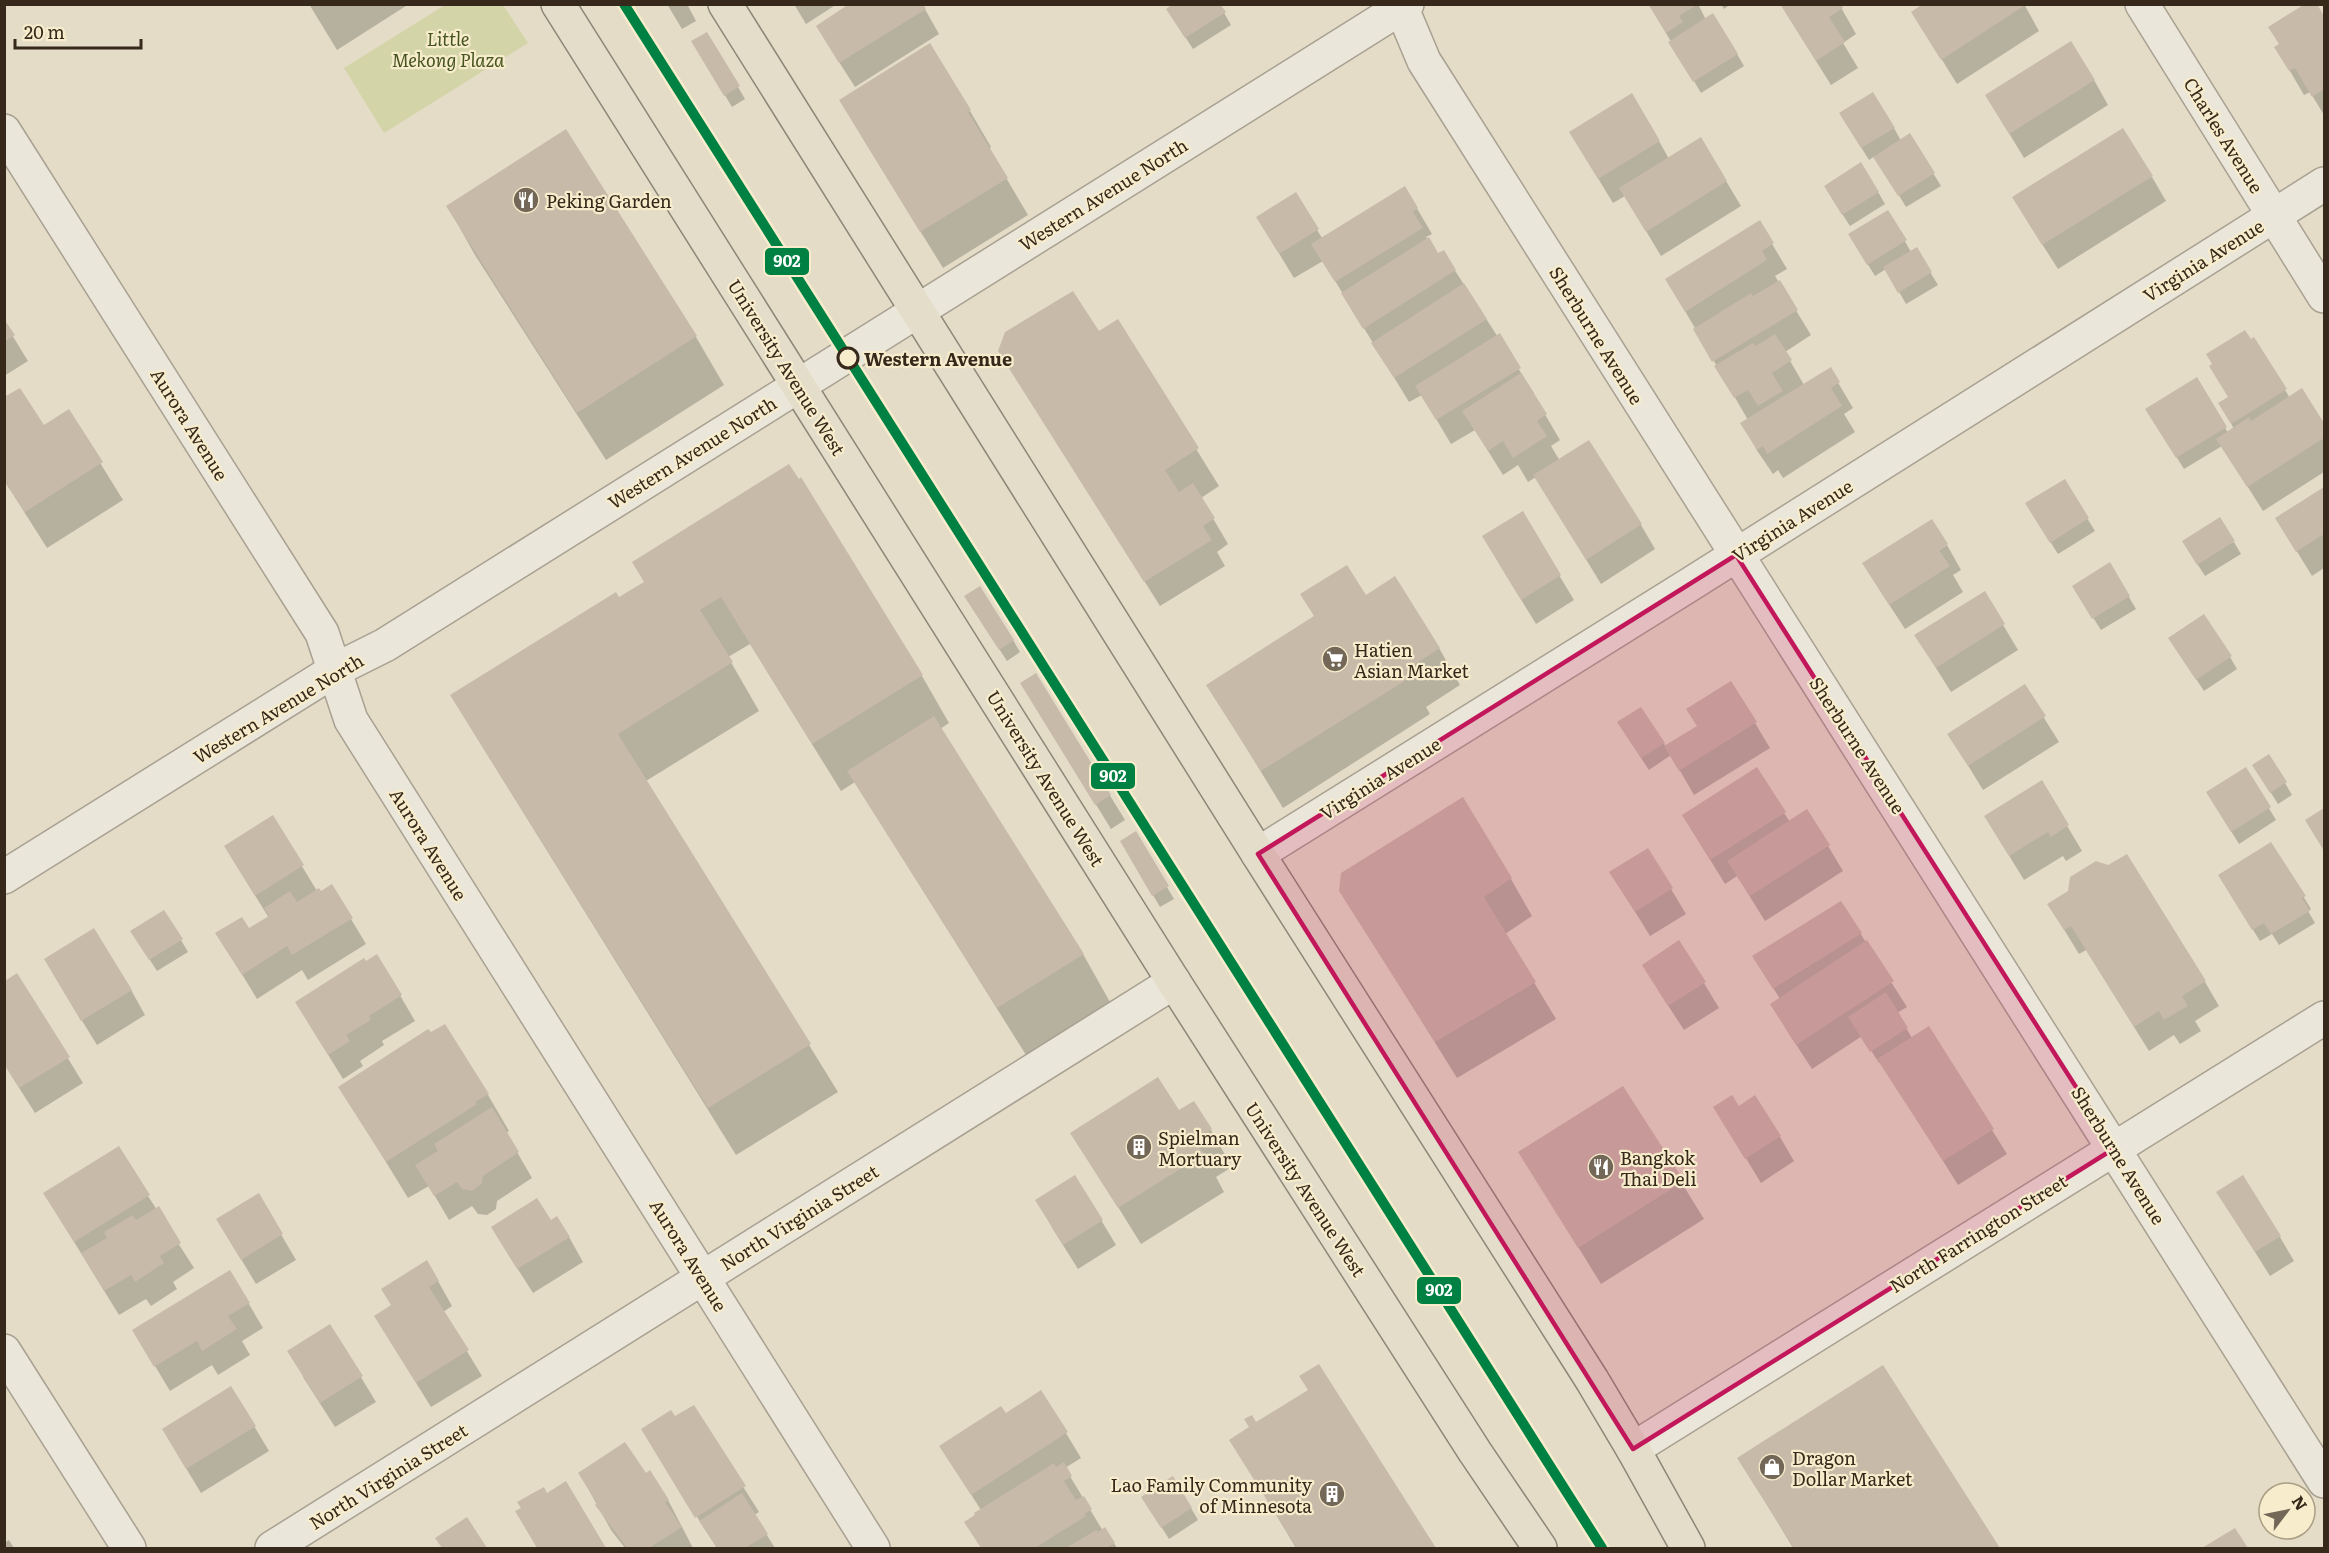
<svg xmlns="http://www.w3.org/2000/svg" width="2329" height="1553" font-family="Literata,serif">
<style>
.green{fill:#d3d4a8}
.shadow{fill:#0003}
.building{fill:#c8baa8}
.lines{fill:none;stroke-linecap:round;stroke-linejoin:round}
.minor-casing{stroke:#a8a091;stroke-width:36}
.major-casing{stroke:#8e8678;stroke-width:36}
.minor{stroke:#ebe6da;stroke-width:33}
.major{stroke:#e3ddca;stroke-width:33}
.rail-1-casing{stroke:#f7eccb;stroke-width:15}
.rail-1{stroke:#008144;stroke-width:10}
.marked{fill:#c2185b;fill-opacity:0.2;stroke:#c2185b;stroke-width:4.5;stroke-linejoin:round}
.stop-dot{fill:#f7eccb;stroke:#36281a;stroke-width:3}
.labels{text-anchor:middle;dominant-baseline:central;stroke-width:4.5;stroke-linejoin:round;paint-order:stroke}
.park-label{font-size:18px;font-style:italic;fill:#45541f;stroke:#f7eccb}
.street-label{font-size:18px;fill:#36281a;stroke:#f7eccb}
.poi-label{font-size:18px;fill:#36281a;stroke:#f7eccb;text-anchor:start}
.stop-label{font-size:18px;font-weight:bold;fill:#36281a;stroke:#f7eccb;text-anchor:start}
.line-badge{stroke:#f7eccb;stroke-width:2}
.badge-label{font-size:16px;text-anchor:middle;font-weight:bold;fill:#fff}
</style>
<rect width="100%" height="100%" fill="#e4dcc7"/>
<path class="green" d="M445 5H503L528 43 384 133 344 68Z"/>
<path class="shadow" d="M309 4H409L337 50Z
M667 4H687L696 21 682 29Z
M794 4H837L806 24Z
M922 4 939 34 855 87 832 51Z
M1219 4 1231 25 1193 49 1175 21Z
M1649 4H1698L1706 20 1737 54 1744 66 1701 93Z
M1721 4H1731L1724 9Z
M1839 4 1856 34 1843 43 1858 68 1831 85 1786 13Z
M2024 4 2039 31 1957 84 1913 13Z
M2316 4 2324 19V115L2310 92 2304 95 2276 47Z
M707 34 745 99 732 107 693 42Z
M2094 80 2108 105 2024 158 2001 120Z
M970 111 991 147 989 149 1028 215 943 268 862 137Z
M1848 126 1894 128 1901 141 1910 135 1941 186 1906 207 1875 156 1869 160Z
M565 132 696 337 724 385 606 460 475 255 448 207Z
M1659 141 1669 159 1726 181 1741 206 1661 256 1625 196 1613 203 1585 157Z
M2152 177 2166 201 2058 269 2028 222Z
M1405 188 1432 234 1426 237 1438 255 1443 252 1534 393 1533 394 1560 440 1551 446 1560 461 1641 525 1655 549 1601 584 1536 477 1528 482 1518 465 1503 475 1475 430 1451 444 1422 395 1409 402 1323 261 1294 278 1272 242 1295 194 1322 238Z
M1878 192 1885 204 1850 226 1832 198Z
M1888 212 1911 252 1916 249 1938 285 1906 304 1886 269 1875 276 1857 247Z
M1759 222 1787 269 1775 276 1811 335 1785 352 1804 385 1830 369 1853 408 1844 414 1855 432 1783 478 1778 470 1773 474 1756 449 1748 420 1681 304Z
M1117 321 1219 486 1201 498 1228 544 1217 552 1225 566 1160 606 1123 547 1099 333Z
M4 322 28 361 4 376Z
M2253 340 2290 398 2302 390 2324 426V472L2263 511 2222 446 2184 469 2154 421 2196 379 2228 433 2234 429 2220 403 2229 398 2250 341Z
M68 411 123 500 47 548 4 480Z
M789 466 922 676 949 723 940 729 1083 954 1110 1002 1026 1055 855 782 841 791 750 644 728 657 759 711 646 781 838 1092 736 1155 480 743 452 696 645 583Z
M2064 481 2095 531 2058 554 2034 516Z
M2324 489V568L2312 576 2277 519Z
M1522 514 1574 600 1536 624 1498 562Z
M2234 542 2241 554 2205 576 2191 554Z
M1947 545 1961 570 1953 575 1963 592 1905 629 1879 589Z
M2110 565 2136 609 2101 630 2081 599Z
M1984 593 2018 650 1951 692 1931 660Z
M1365 597 1439 648 1460 685 1426 707 1430 714 1283 808 1208 685Z
M973 609 1013 640 1020 652 1007 661Z
M2177 650 2230 657 2237 669 2204 691Z
M1036 675 1125 820 1111 829 1037 708Z
M1731 683 1770 748 1694 795 1671 755 1649 770 1626 735 1641 709 1666 747 1698 727Z
M2024 686 2059 742 1983 790 1964 759Z
M2245 769 2276 820 2239 844 2215 805Z
M2261 777 2285 783 2292 795 2278 804Z
M2041 782 2082 851 2066 861 2063 856 2024 880 2000 841Z
M2324 810V850L2307 821Z
M1784 813 1790 822 1828 846 1843 871 1765 921 1737 876 1725 884 1698 840Z
M272 817 317 891 351 919 366 944 308 980 302 970 257 999 232 958 249 931 269 918 240 871Z
M1135 833 1174 899 1160 907 1122 842Z
M2271 844 2311 909 2308 911 2315 923 2279 945 2272 934 2260 941 2227 888Z
M1511 879 1532 916 1505 934 1556 1019 1457 1078 1340 890Z
M1671 889 1686 914 1650 936 1626 897Z
M1841 903 1907 1007 1897 1013 1912 1038 1992 1130 2007 1154 1958 1185 1881 1062 1879 1063 1862 1036 1812 1069 1786 1029 1780 999 1769 981Z
M2049 905 2205 982 2219 1006 2195 1021 2201 1031 2180 1044 2174 1035 2149 1051 2086 950 2079 954Z
M181 940 188 952 157 971 139 943Z
M1679 942 1719 1008 1684 1030 1658 990Z
M377 956 415 1021 382 1041 384 1045 360 1061 363 1066 343 1079 311 1027 366 963Z
M17 975 83 1083 35 1113 4 1064V982Z
M60 985 131 990 145 1015 97 1045Z
M340 1087 488 1095 509 1131 506 1133 532 1178 497 1201 496 1209 487 1215 478 1214 472 1206 449 1220 429 1186 408 1198Z
M1623 1088 1704 1219 1601 1284 1520 1153Z
M1739 1109 1780 1137 1794 1161 1761 1183 1730 1132Z
M1178 1113 1211 1130 1232 1167 1216 1177 1224 1192 1141 1244 1072 1133Z
M258 1195 296 1260 256 1284 232 1244Z
M148 1196 194 1268 173 1282 177 1289 151 1306 146 1299 119 1315 60 1219Z
M2233 1217 2280 1237 2294 1261 2270 1276Z
M1101 1220 1116 1245 1078 1269 1051 1226Z
M551 1222 569 1237 583 1262 533 1293 507 1252Z
M230 1272 263 1328 242 1341 250 1355 218 1375 212 1365 170 1391 149 1356Z
M438 1281 452 1306 443 1312 482 1376 431 1407 390 1341 392 1306Z
M330 1326 376 1402 335 1427 303 1377Z
M1318 1366 1434 1548H1296L1231 1440 1309 1391Z
M1882 1367 1999 1548H1793L1739 1458Z
M1041 1392 1081 1458 1065 1468 1103 1531 1105 1529 1117 1548H982L966 1522 981 1510 956 1471 1005 1415Z
M693 1407 759 1512 754 1515 775 1548H717L657 1454 675 1418Z
M254 1426 269 1451 201 1493 178 1455Z
M580 1474 646 1475 668 1500 693 1548H625L611 1530Z
M566 1483 604 1548H539L532 1537 546 1495Z
M1191 1508 1198 1520 1169 1539 1150 1509Z
M467 1520 485 1548H443L437 1538Z
M2234 1530 2246 1548H2205Z
M9 1540 14 1548H4V1543Z"/>
<path class="building" d="M849 4H923L926 9 839 63 816 26Z
M1173 4H1220L1226 12 1185 38 1166 9Z
M1648 4H1698L1679 16 1683 22 1666 33Z
M1780 4H1841L1843 8 1829 17 1845 42 1816 61Z
M1923 4H2027L1941 60 1911 12Z
M2305 4H2317L2324 16V89L2312 97 2295 68 2289 71 2274 47 2279 44 2268 27Z
M1713 13 1738 54 1693 82 1668 42Z
M707 32 740 86 724 96 691 41Z
M2071 41 2095 80 2009 134 1985 95Z
M930 43 971 110 968 112 1008 178 920 232 839 100Z
M1873 92 1895 128 1861 148 1839 113Z
M1632 93 1660 141 1598 179 1569 132Z
M2123 128 2153 176 2042 245 2012 197Z
M566 129 697 336 577 413 446 206Z
M1910 133 1935 173 1898 196 1873 157Z
M1701 137 1727 181 1646 232 1619 188Z
M1861 162 1879 192 1842 215 1824 186Z
M1405 186 1418 208 1413 212 1423 228 1335 282 1311 244Z
M1296 192 1319 229 1279 254 1256 217Z
M1888 210 1907 240 1867 265 1848 234Z
M1760 220 1774 243 1762 251 1767 260 1685 312 1665 279Z
M1429 237 1438 253 1444 250 1456 270 1363 329 1341 293Z
M1917 247 1932 272 1898 293 1883 267Z
M1780 280 1798 310 1712 362 1693 329 1751 293 1753 296Z
M1464 283 1487 319 1394 378 1371 343Z
M1073 291 1099 331 1118 319 1199 448 1165 470 1179 492 1193 483 1215 518 1203 526 1212 540 1144 582 998 351 1005 332Z
M4 319 15 335 4 342Z
M2245 330 2251 339 2254 337 2287 389 2231 424 2218 403 2228 397 2209 366 2212 364 2206 354Z
M1500 333 1521 368 1436 420 1415 386Z
M1775 334 1792 360 1772 373 1783 391 1758 406 1748 390 1734 398 1714 366 1753 343 1756 346Z
M1831 367 1840 382 1831 388 1842 406 1767 454 1763 446 1757 450 1740 423Z
M1521 373 1547 414 1537 421 1547 436 1513 458 1503 441 1488 451 1462 411Z
M2197 377 2227 427 2176 458 2145 409Z
M20 388 44 425 69 409 103 462 25 512 4 481V397Z
M2302 388 2324 423V438L2247 487 2216 439 2249 417 2251 421Z
M1589 440 1642 524 1586 560 1533 475Z
M789 464 799 479 801 477 923 675 812 744 721 597 700 610 733 662 618 734 811 1044 708 1108 450 695 616 592 619 597 644 582 632 562Z
M2065 479 2089 518 2050 543 2025 503Z
M2324 487V534L2296 552 2275 518Z
M1523 511 1561 575 1521 600 1482 536Z
M2220 517 2235 541 2197 565 2182 541Z
M1932 519 1948 544 1939 550 1950 566 1889 605 1862 563Z
M2110 562 2130 596 2092 619 2072 586Z
M1347 565 1366 595 1395 576 1440 648 1406 670 1411 677 1261 771 1206 685 1314 616 1300 594Z
M980 586 1014 640 999 650 964 596Z
M1985 591 2005 624 1936 668 1914 635Z
M2204 614 2232 656 2196 680 2168 638Z
M1036 673 1111 795 1095 805 1020 683Z
M1731 681 1757 722 1679 771 1664 746 1697 726 1686 709Z
M2025 684 2046 716 1968 766 1947 734Z
M1641 707 1665 743 1641 758 1617 722Z
M934 716 1084 954 997 1008 847 771Z
M2269 754 2287 782 2270 793 2252 765Z
M1757 767 1786 812 1710 860 1682 815Z
M2246 767 2271 807 2231 832 2206 792Z
M2042 780 2069 825 2051 837 2048 832 2009 856 1984 816Z
M1463 797 1512 878 1484 897 1536 982 1435 1042 1339 891 1341 873Z
M2324 808V851L2305 820Z
M1807 809 1830 845 1750 896 1727 861Z
M273 815 304 865 255 896 224 846Z
M1136 831 1169 886 1152 896 1120 841Z
M2271 842 2306 896 2302 898 2310 911 2271 934 2264 923 2252 930 2218 875Z
M1648 848 1673 888 1635 912 1609 872Z
M2127 854 2206 981 2182 996 2188 1006 2164 1020 2159 1011 2134 1027 2071 926 2064 930 2047 904 2068 891 2070 877 2096 861 2108 865Z
M332 884 353 918 292 955 287 946 242 975 215 933 242 917 249 928 269 916 264 908 290 891 297 902 319 888 321 891Z
M1841 901 1862 933 1773 989 1752 956Z
M164 910 183 939 149 960 130 931Z
M94 928 132 990 81 1021 44 959Z
M1679 940 1706 982 1668 1006 1642 965Z
M1867 940 1894 981 1796 1045 1770 1004Z
M377 954 402 995 369 1016 371 1020 346 1035 350 1041 328 1055 295 1002 364 958 366 961Z
M17 973 70 1057 19 1088 5 1065V981Z
M1886 992 1908 1028 1870 1052 1848 1017Z
M445 1024 489 1094 475 1102 477 1104 386 1162 338 1087 428 1029 431 1032Z
M1929 1026 1994 1129 1943 1161 1877 1059Z
M1158 1077 1179 1110 1194 1101 1212 1129 1195 1140 1204 1154 1118 1208 1070 1133Z
M1623 1086 1684 1181 1578 1248 1518 1152Z
M1732 1095 1739 1106 1755 1095 1781 1136 1745 1159 1713 1107Z
M492 1107 519 1152 483 1176 482 1183 472 1191 462 1189 457 1182 434 1196 415 1165 438 1151 434 1144Z
M119 1146 150 1195 74 1242 43 1193Z
M1075 1175 1103 1220 1063 1245 1035 1200Z
M2243 1175 2281 1236 2255 1252 2216 1192Z
M259 1193 283 1234 241 1260 216 1219Z
M537 1198 551 1220 557 1216 570 1237 517 1269 491 1227Z
M159 1206 181 1243 160 1256 164 1263 135 1282 131 1275 104 1291 81 1253 107 1238 104 1232 133 1215 136 1220Z
M427 1260 439 1281 429 1287 469 1350 416 1383 374 1316 391 1305 381 1289Z
M230 1270 250 1303 228 1316 237 1329 202 1351 197 1341 154 1367 132 1330Z
M330 1324 363 1376 320 1403 287 1351Z
M1319 1364 1436 1548H1297L1229 1440 1249 1427 1244 1419 1252 1415 1256 1422 1308 1390 1299 1376Z
M1883 1365 2000 1548H1794L1737 1458Z
M231 1386 256 1426 186 1469 162 1429Z
M1041 1390 1068 1432 971 1495 939 1446 1001 1406 1006 1413Z
M694 1405 746 1486 695 1518 641 1429 671 1410 675 1416Z
M625 1442 646 1473 650 1470 669 1500 665 1502 682 1527 649 1548H627L595 1505 597 1503 578 1473Z
M1064 1462 1072 1476 1064 1481 1076 1500 1084 1496 1092 1509 1084 1514 1086 1516 1035 1548H981L964 1522 975 1515 974 1513 1054 1463 1056 1467Z
M1173 1476 1192 1508 1161 1528 1141 1497Z
M566 1481 606 1548H537L515 1511 521 1508 517 1502 544 1487 547 1493Z
M742 1493 768 1534 745 1548H717L699 1521Z
M467 1517 487 1548H442L435 1538Z
M1105 1527 1115 1543 1106 1548H1066L1096 1530 1098 1532Z
M2235 1528 2248 1548H2202Z"/>
<g class="lines">
<g class="minor-casing">
<path id="minor" d="M1400 4 1424 61 2324 1481
M2142 4 2324 296
M4 131 322 633 351 720 873 1548
M1258 854 1689 585 2324 184
M4 877 335 670 385 645 1407 4
M4 1351 129 1548
M1633 1449 2324 1018
M272 1548 1174 982"/>
</g>
<g class="major-casing">
<path id="major" d="M558 4 1174 982 1475 1452 1540 1548
M725 4 1258 854 1592 1380 1633 1449 1688 1548"/>
</g>
<use href="#minor" class="minor"/>
<use href="#major" class="major"/>
<g class="rail-1-casing">
<path id="rail-1" d="M624 4 1602 1548"/>
</g>
<use href="#rail-1" class="rail-1"/>
</g>
<path class="marked" d="M1736 555 2115 1148 1633 1449 1258 854Z"/>
<defs>
<g id="restaurant-disc" transform="scale(1.35)"><circle r="9.5" fill="#736757" stroke="#f7eccb"/><path d="M-5-6h1v4h1v-4h1v4h1v-4h1v5L-1.5 .5V6h-2V.5L-5-1ZM5-6V6H3V1.5H1.5Q1.5-4 5-6Z" fill="#fff"/></g>
<g id="supermarket-disc" transform="scale(1.35)"><circle r="9.5" fill="#736757" stroke="#f7eccb"/><path d="M-6-5.5h2.5l.6 2H6L4.5 2H-2.5L-4.4-4H-6ZM-1.5 3.2a1.3 1.3 0 1 0 .1 0ZM3 3.2a1.3 1.3 0 1 0 .1 0Z" fill="#fff"/></g>
<g id="building-disc" transform="scale(1.35)"><circle r="9.5" fill="#736757" stroke="#f7eccb"/><path d="M-4-6H4V6H1V3H-1V6H-4ZM-2.5-4.3h1.7v1.8h-1.7ZM.8-4.3h1.7v1.8H.8ZM-2.5-1h1.7V.8h-1.7ZM.8-1h1.7V.8H.8Z" fill="#fff"/></g>
<g id="shop-disc" transform="scale(1.35)"><circle r="9.5" fill="#736757" stroke="#f7eccb"/><path d="M-5-2.5h2.3a2.7 3.5 0 0 1 5.4 0H5L5.5 6h-11ZM-1.5-2.5h3a1.5 2.3 0 0 0-3 0Z" fill="#fff"/></g>
</defs>
<g fill-rule="evenodd">
<use href="#restaurant-disc" x="526" y="200"/>
<use href="#supermarket-disc" x="1335" y="659"/>
<use href="#building-disc" x="1139" y="1147"/>
<use href="#restaurant-disc" x="1601" y="1167"/>
<use href="#shop-disc" x="1772" y="1467"/>
<use href="#building-disc" x="1332" y="1494"/>
</g>
<circle class="stop-dot" cx="848" cy="358" r="10"/>
<g class="labels">
<g class="park-label">
<text x="448" y="38">Little<tspan x="448" dy="21">Mekong Plaza</tspan></text>
</g>
<g class="street-label">
<text transform="translate(2224 135) rotate(58)">Charles Avenue</text>
<text transform="translate(1103 194) rotate(-32)">Western Avenue North</text>
<text transform="translate(2203 260) rotate(-32)">Virginia Avenue</text>
<text transform="translate(1597 335) rotate(58)">Sherburne Avenue</text>
<text transform="translate(787 367) rotate(58)">University Avenue West</text>
<text transform="translate(190 424) rotate(58)">Aurora Avenue</text>
<text transform="translate(692 452) rotate(-32)">Western Avenue North</text>
<text transform="translate(1792 520) rotate(-32)">Virginia Avenue</text>
<text transform="translate(278 708) rotate(-31)">Western Avenue North</text>
<text transform="translate(1858 745) rotate(57)">Sherburne Avenue</text>
<text transform="translate(1046 778) rotate(58)">University Avenue West</text>
<text transform="translate(1380 778) rotate(-32)">Virginia Avenue</text>
<text transform="translate(429 844) rotate(58)">Aurora Avenue</text>
<text transform="translate(2119 1155) rotate(58)">Sherburne Avenue</text>
<text transform="translate(1306 1189) rotate(57)">University Avenue West</text>
<text transform="translate(799 1217) rotate(-32)">North Virginia Street</text>
<text transform="translate(1978 1233) rotate(-32)">North Farrington Street</text>
<text transform="translate(689 1255) rotate(58)">Aurora Avenue</text>
<text transform="translate(388 1476) rotate(-32)">North Virginia Street</text>
</g>
<g class="poi-label">
<text x="546" y="200">Peking Garden</text>
<text x="1354" y="649">Hatien<tspan x="1354" dy="21">Asian Market</tspan></text>
<text x="1158" y="1137">Spielman<tspan x="1158" dy="21">Mortuary</tspan></text>
<text x="1620" y="1157">Bangkok<tspan x="1620" dy="21">Thai Deli</tspan></text>
<text x="1792" y="1457">Dragon<tspan x="1792" dy="21">Dollar Market</tspan></text>
<text x="1312" y="1484" text-anchor="end">Lao Family Community<tspan x="1312" dy="21">of Minnesota</tspan></text>
</g>
<g class="stop-label">
<text x="864" y="358">Western Avenue</text>
</g>
</g>
<g class="line-badge">
<rect x="764" y="247" width="46" height="29" rx="6" fill="#008144"/>
<rect x="1090" y="762" width="46" height="28" rx="6" fill="#008144"/>
<rect x="1416" y="1276" width="46" height="29" rx="6" fill="#008144"/>
</g>
<g class="badge-label">
<text x="787" y="267">902</text>
<text x="1113" y="782">902</text>
<text x="1439" y="1296">902</text>
</g>
<rect width="2329" height="1553" fill="none" stroke="#36281a" stroke-width="12"/>
<g transform="translate(2287 1511) rotate(58)"><circle r="28" fill="#f7eccb" stroke="#aa9e84" stroke-width="1.5"/>
<path d="M0-4.5L10 22L0 15L-10 22Z" fill="#736757"/>
<text y="-9" font-size="16" font-weight="bold" text-anchor="middle" fill="#36281a">N</text>
</g>
<path d="M15 39v9h126v-9" fill="none" stroke="#36281a" stroke-width="3"/>
<text x="24" y="39" font-size="18" fill="#36281a" stroke="#f7eccb" stroke-width="4.5" paint-order="stroke">20 m</text>
</svg>
